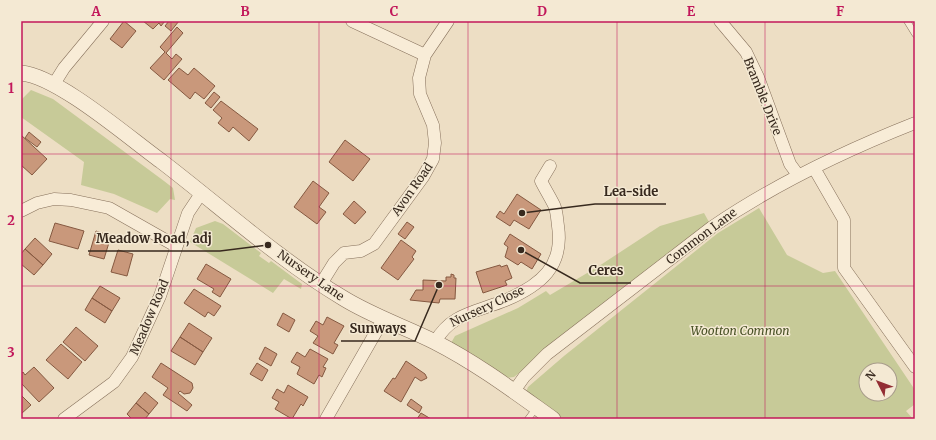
<svg xmlns="http://www.w3.org/2000/svg" width="936" height="440" font-family="Merriweather,serif">
<style>
.green{fill:#c7ca98;fill-rule:evenodd}
.building{fill:#c9987b;stroke:#855941}
.lines{fill:none;stroke-linecap:round;stroke-linejoin:round}
.service-casing{stroke:#86705b;stroke-width:7}
.minor-casing{stroke:#86705b;stroke-width:13}
.tertiary-casing{stroke:#86705b;stroke-width:16}
.service{stroke:#f8ecd7;stroke-width:6}
.minor{stroke:#f8ecd7;stroke-width:12}
.tertiary{stroke:#f8ecd7;stroke-width:15}
.grid{fill:none;stroke:#c2185b;stroke-width:1;stroke-opacity:0.55}
.labels{text-anchor:middle;dominant-baseline:central;stroke-width:3;stroke-linejoin:round;paint-order:stroke}
.street-label{font-size:12px;fill:#37291e;stroke:#f4e9d3}
.park-label{font-size:12px;font-style:italic;fill:#495226;stroke:#f4e9d3}
.leader{fill:none;stroke:#37291e;stroke-width:1.5}
.callout-dot{fill:#37291e;stroke:#f4e9d3;stroke-width:1.5}
.callout-label{font-size:13px;text-anchor:middle;font-weight:bold;fill:#37291e;stroke:#f4e9d3;stroke-width:3;stroke-linejoin:round;paint-order:stroke}
.neatline{fill:none;stroke:#c2185b;stroke-width:1.5}
.grid-label{font-size:13px;text-anchor:middle;font-weight:bold;fill:#c2185b}
</style>
<rect width="100%" height="100%" fill="#eddec4"/>
<path class="green" d="M31 90 53 99 164 181 173 188 175 200 170 199 157 213 114 194 81 185 84 162 21 117V100Z
M759 208 787 255 823 273 835 271 915 390V404L906 411 913 419H558L526 392 528 387 564 356 718 233ZM866 370H890V394H866Z
M704 213 709 222 630 285 620 289 619 294 514 377 507 378 451 343 455 336 518 308 546 291 550 295 599 266 660 226Z
M215 221 223 224 261 253 259 256 269 263 271 261 302 284 301 289 284 279 273 293 190 242 196 228Z"/>
<path class="building" d="M124 21 136 31 122 48 110 39Z
M143 21H165L161 26 159 23 153 29Z
M169 21H179L171 31 165 26Z
M177 27 183 33 166 53 172 59 176 54 182 59 164 80 150 68 165 52 160 47Z
M179 68 188 75 194 68 215 86 204 99 195 92 190 99 168 80Z
M214 92 220 97 211 108 205 103Z
M221 101 258 129 249 141 233 127 229 132 218 123 222 118 213 110Z
M29 132 41 142 37 147 25 138Z
M21 135 47 159 32 175 21 165Z
M345 140 370 159 353 181 329 162Z
M313 181 329 193 319 207 326 212 317 224 294 207Z
M517 194 541 210 529 229 514 220 510 226 496 217 500 211 504 214Z
M354 201 366 212 355 224 343 214Z
M407 222 414 227 405 239 398 234Z
M55 223 84 231 78 249 49 241Z
M96 231 111 236 104 259 89 255Z
M510 234 541 254 532 269 521 262 518 265 505 257 508 247 504 244Z
M35 238 52 254 43 265 25 249Z
M401 240 416 251 412 257 414 259 398 280 381 268Z
M25 249 43 265 34 275 21 264V254Z
M118 250 133 254 127 276 111 272Z
M206 264 231 279 220 297 212 292 214 289 197 279Z
M500 265 501 267 507 265 512 278 505 281 507 285 483 293 476 272Z
M451 274 454 275V278H456L455 299H440L439 303 410 300 416 290H423V280L446 281V277H451Z
M100 286 120 298 112 311 92 298Z
M194 289 221 306 214 316 208 312 205 317 184 303Z
M92 298 112 311 105 323 85 310Z
M283 313 295 320 289 332 277 325Z
M327 317 344 326 334 343 338 345 333 354 313 343 318 336 310 331 316 321 323 325Z
M189 323 212 338 203 352 180 337Z
M76 327 98 346 85 361 63 342Z
M180 337 203 352 195 365 171 351Z
M61 344 82 362 68 379 46 360Z
M265 347 277 354 271 366 259 359Z
M310 349 328 359 323 367 326 368 322 377 319 375 314 384 297 374 300 367 291 362 297 352 305 357Z
M406 361 425 374 427 378 421 381 415 377 401 402 384 391 393 378 395 379Z
M161 363 192 383 193 388 190 393 184 394 180 391 178 393 192 405 187 411 163 395 168 388 152 377Z
M257 363 268 370 262 381 250 374Z
M34 367 54 388 39 402 21 383V374L23 372 25 375Z
M288 385 308 397 303 406 301 404 292 419 275 409 279 402 272 398 277 389 284 393Z
M145 392 158 403 149 414 136 403Z
M21 395 31 405 21 414Z
M411 399 422 407 419 413 407 405Z
M136 403 149 414 145 419H132L127 414Z
M421 413 431 419H417Z"/>
<g class="lines">
<g class="service-casing">
<path id="service" d="M907 21 915 34
M528 419 537 407"/>
</g>
<g class="minor-casing">
<path id="minor" d="M352 21 425 55
M720 21 746 52 758 77 790 164 798 175
M54 84 64 68 103 21
M814 168 844 220V268L915 367
M21 211 37 203 54 199 71 200 109 208 176 246
M321 284 334 263 344 253 361 251 374 244 423 177 433 159 435 143 433 125 420 94 419 78 425 55 448 21
M435 342C451 313 477 312 506 300 541 285 564 266 558 226 557 219 557 211 554 205 550 197 545 189 541 181L550 166
M514 391 524 377 547 354 712 227C775 184 844 151 915 123
M64 419 114 382 132 357 160 296 188 213 202 192
M326 419 384 318"/>
</g>
<g class="tertiary-casing">
<path id="tertiary" d="M21 73C58 76 129 138 161 161 220 206 279 260 343 298 372 316 405 327 435 342 478 364 515 392 553 419"/>
</g>
<use href="#service" class="service"/>
<use href="#minor" class="minor"/>
<use href="#tertiary" class="tertiary"/>
</g>
<path class="grid" d="M171 21V419M319 21V419M468 21V419M617 21V419M765 21V419M21 154H915M21 286H915"/>
<g class="labels">
<g class="street-label">
<text transform="translate(763 96) rotate(68)">Bramble Drive</text>
<text transform="translate(412 189) rotate(-55)">Avon Road</text>
<text transform="translate(701 236) rotate(-37)">Common Lane</text>
<text transform="translate(311 275) rotate(35)">Nursery Lane</text>
<text transform="translate(487 306) rotate(-25)">Nursery Close</text>
<text transform="translate(149 317) rotate(-67)">Meadow Road</text>
</g>
<g class="park-label">
<text x="740" y="330">Wootton Common</text>
</g>
</g>
<path class="leader" d="M522 213L595 204H666M268 245L220 251H88M521 250L580 283H631M439 285L415 341H341"/>
<g class="callout-dot">
<circle cx="522" cy="213" r="4"/>
<circle cx="268" cy="245" r="4"/>
<circle cx="521" cy="250" r="4"/>
<circle cx="439" cy="285" r="4"/>
</g>
<g class="callout-label">
<text x="631" y="196">Lea-side</text>
<text x="154" y="243">Meadow Road, adj</text>
<text x="606" y="275">Ceres</text>
<text x="378" y="333">Sunways</text>
</g>
<rect width="936" height="440" fill="none" stroke="#f4e9d3" stroke-width="44"/>
<g transform="translate(878 382) rotate(312)"><circle r="19" fill="#f4e9d3" stroke="#a89c8b"/>
<path d="M0-3L7 15L0 10L-7 15Z" fill="#932d33"/>
<text y="-6" font-size="11" font-weight="bold" text-anchor="middle" fill="#37291e">N</text>
</g>
<rect x="22" y="22" width="892" height="396" class="neatline"/>
<g class="grid-label">
<text x="96" y="16">A</text>
<text x="245" y="16">B</text>
<text x="394" y="16">C</text>
<text x="542" y="16">D</text>
<text x="691" y="16">E</text>
<text x="840" y="16">F</text>
<text x="11" y="93">1</text>
<text x="11" y="225">2</text>
<text x="11" y="357">3</text>
</g>
</svg>
